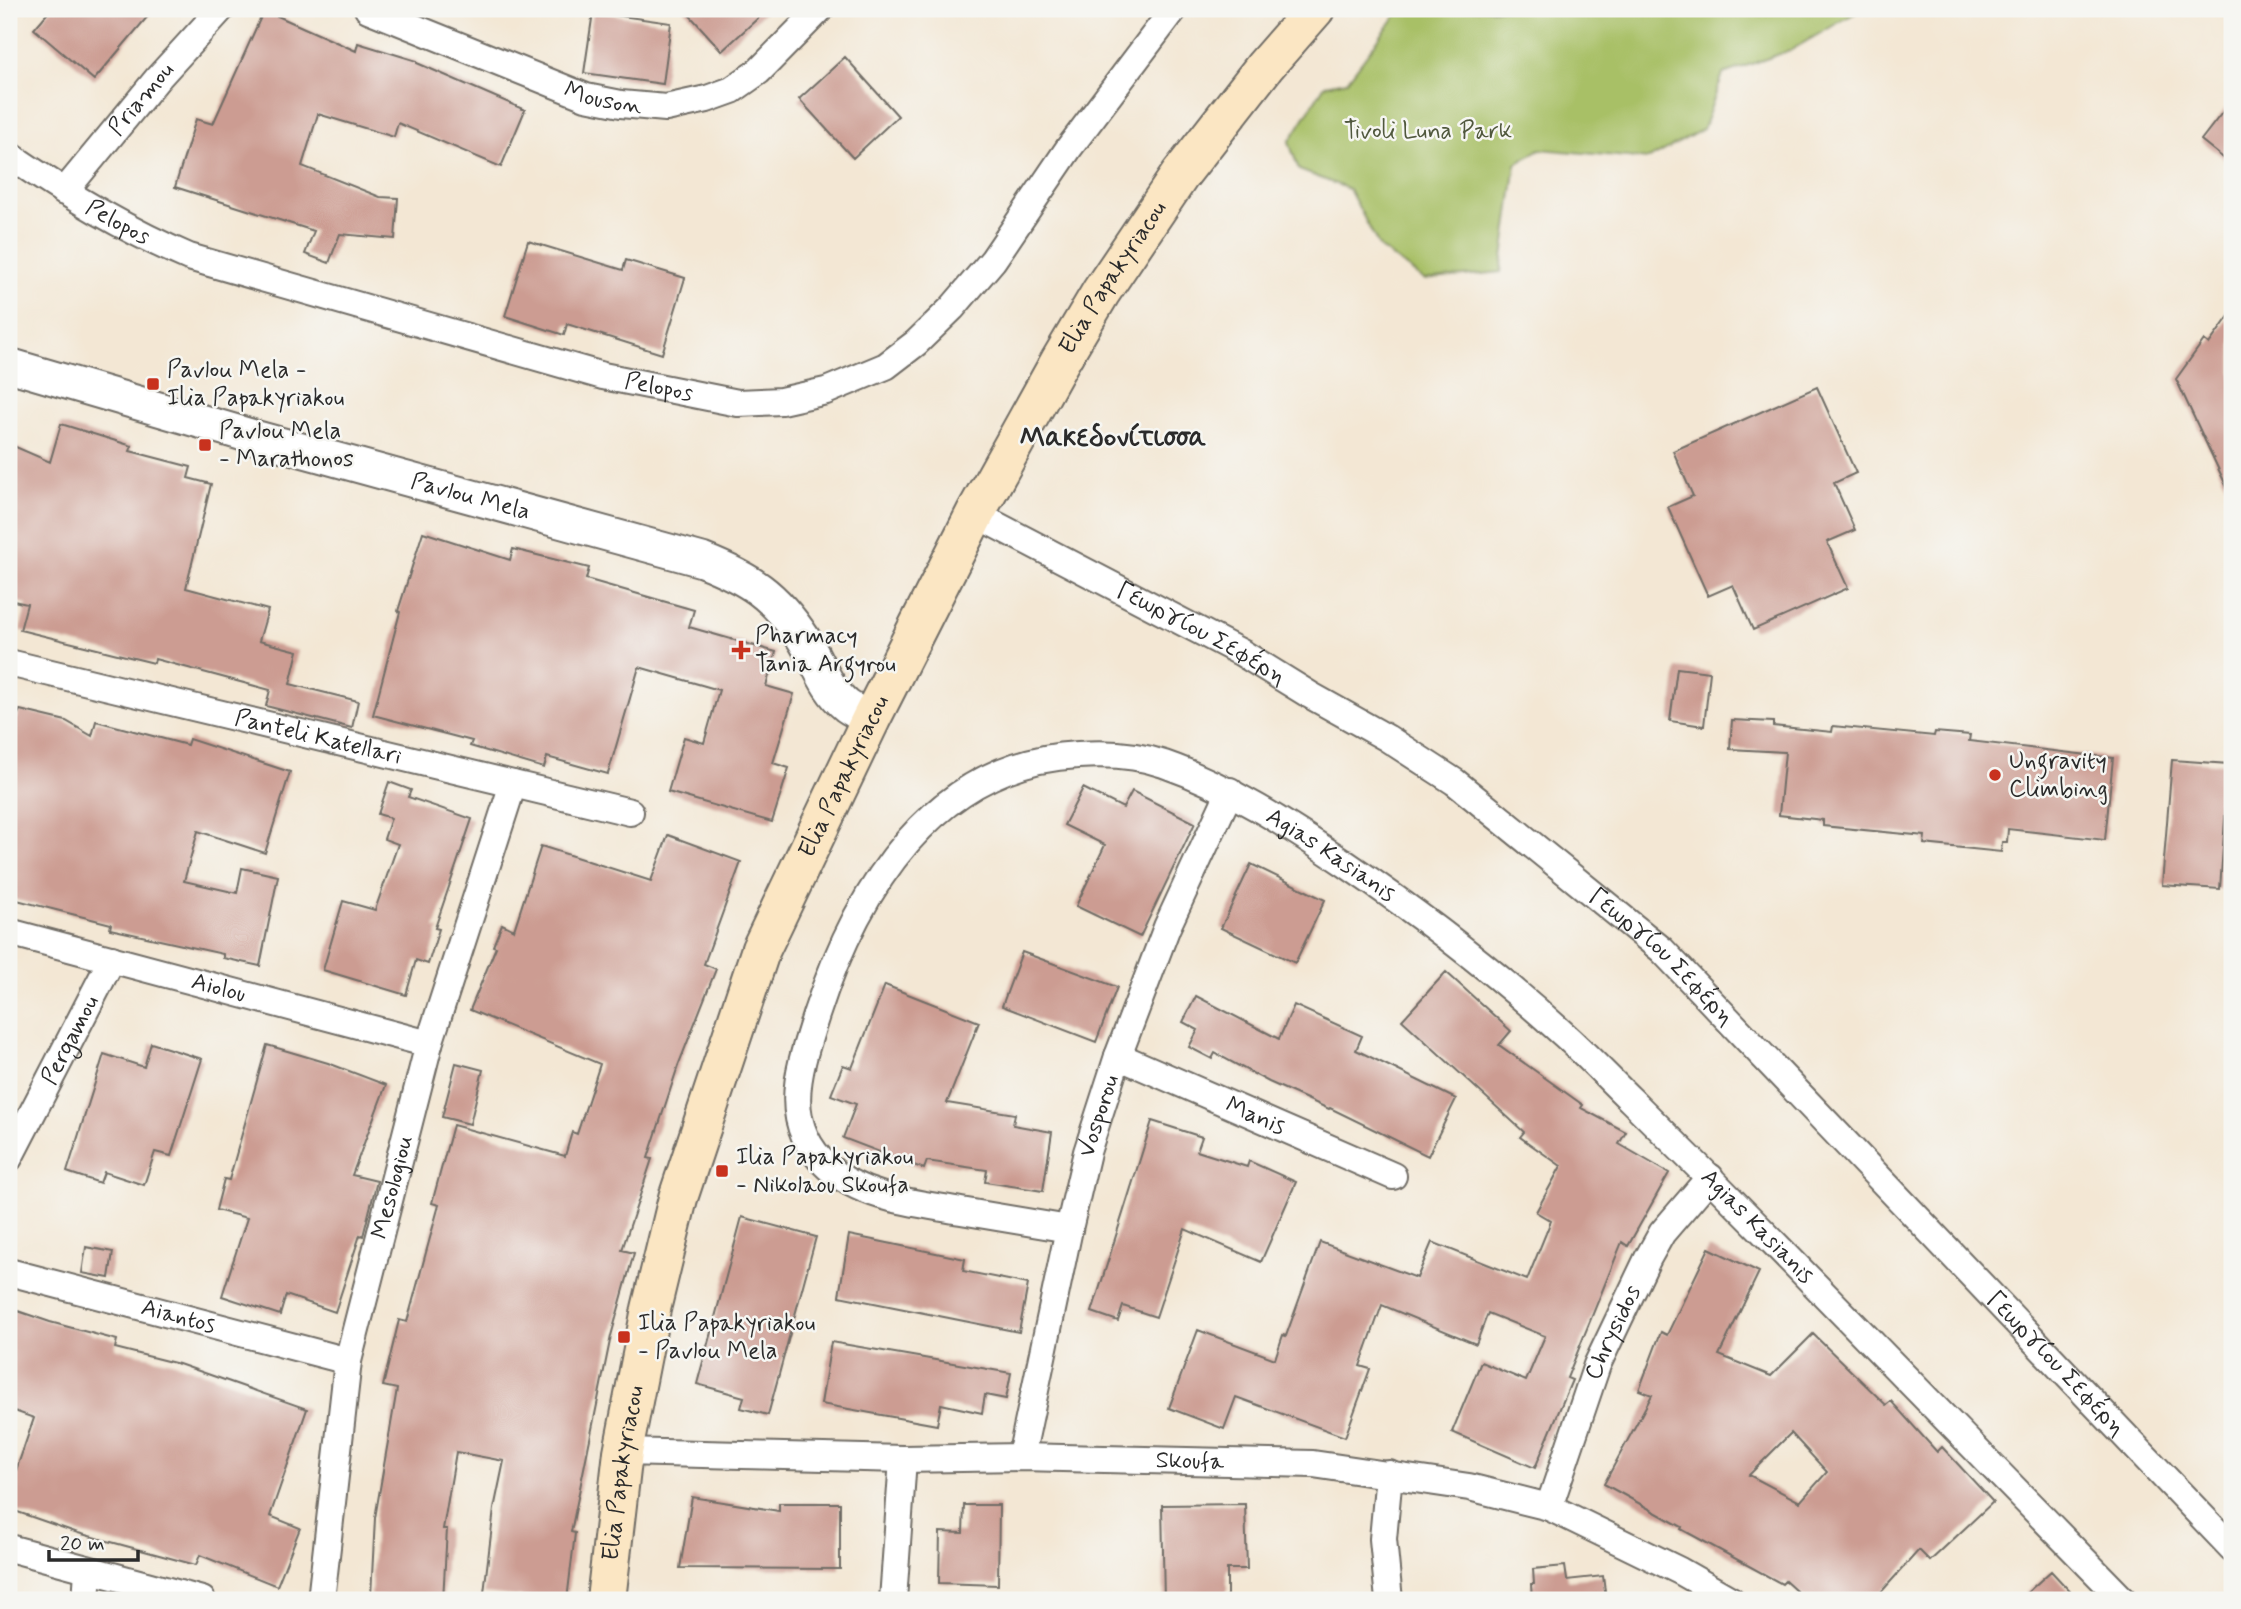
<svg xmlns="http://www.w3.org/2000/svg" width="2241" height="1609" font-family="Mynerve,sans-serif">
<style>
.green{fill:#a8c066;stroke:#6a7648;stroke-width:2}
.building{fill:#cc9c92;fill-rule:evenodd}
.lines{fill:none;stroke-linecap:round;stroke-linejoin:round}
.minor-casing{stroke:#716d66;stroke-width:30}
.tertiary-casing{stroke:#716d66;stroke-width:37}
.secondary-casing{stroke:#716d66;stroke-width:42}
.minor{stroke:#fff;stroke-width:26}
.tertiary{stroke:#fff;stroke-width:33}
.secondary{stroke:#fbe6c3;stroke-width:38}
.poi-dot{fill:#c8321e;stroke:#f6f6f2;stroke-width:2.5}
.labels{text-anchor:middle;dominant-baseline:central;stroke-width:5;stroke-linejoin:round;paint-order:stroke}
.street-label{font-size:24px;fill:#2b2b2b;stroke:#f6f6f2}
.park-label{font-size:24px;fill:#50583d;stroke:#f6f6f2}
.poi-label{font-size:24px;fill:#2b2b2b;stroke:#f6f6f2;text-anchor:start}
.quarter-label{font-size:28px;font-weight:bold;fill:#2b2b2b;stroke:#f6f6f2}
</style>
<rect width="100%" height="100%" fill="#f6f6f2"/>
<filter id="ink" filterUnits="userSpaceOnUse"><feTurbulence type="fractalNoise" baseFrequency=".0143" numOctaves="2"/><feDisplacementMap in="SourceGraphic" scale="14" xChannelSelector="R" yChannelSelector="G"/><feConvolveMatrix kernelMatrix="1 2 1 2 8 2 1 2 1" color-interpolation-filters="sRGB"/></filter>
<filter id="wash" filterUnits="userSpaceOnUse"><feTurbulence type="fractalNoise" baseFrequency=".00686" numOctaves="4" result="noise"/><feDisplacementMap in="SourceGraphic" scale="28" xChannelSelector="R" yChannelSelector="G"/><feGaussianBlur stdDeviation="1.57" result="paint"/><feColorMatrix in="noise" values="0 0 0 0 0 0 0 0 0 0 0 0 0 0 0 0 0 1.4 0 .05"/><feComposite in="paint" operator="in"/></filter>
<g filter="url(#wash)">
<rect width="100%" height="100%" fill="#f3e7d4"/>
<path class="green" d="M1401 9H1862L1791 50 1723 74 1703 129 1649 159 1540 149 1516 164 1501 272 1424 280 1380 248 1349 189 1299 170 1289 142 1325 85 1347 81Z"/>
<g id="blocks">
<path class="building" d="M51 9H154L94 80 34 29Z
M684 9H768L722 51Z
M264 10 356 51 358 43 417 61V63L525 110 501 167 398 123 394 137 318 114 302 166 380 197 398 198 395 239 340 234 329 263 305 254 314 231 175 187 196 119 213 124Z
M593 12 671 23 663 84 584 73Z
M845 57 898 116 853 158 799 99Z
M2232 100V165L2201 140Z
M528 241 623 270 626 260 685 278 662 354 567 324 564 335 505 316Z
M2232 312V498L2176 379 2204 340 2209 344Z
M1817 387 1856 473 1834 483 1855 530 1827 542 1848 588 1753 630 1733 585 1708 596 1668 507 1693 496 1673 451Z
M61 424 132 446 130 451 191 467 188 478 211 484 186 588 268 610 259 641 298 651 290 684 358 701 352 728 266 706 270 690 155 659 154 663 20 630 27 604 9 600V444L50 462Z
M423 532 510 560 513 549 589 568 586 579 694 610 689 627 776 652 766 686 794 694 773 763 789 768 772 822 668 792 684 737 704 743 719 690 639 667 608 774 547 757 544 768 470 746 472 741 373 715 400 612 398 611Z
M1677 668 1710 672 1704 726 1670 721Z
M20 710 66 721 92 736 96 721 187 745 189 739 290 772 265 853 198 831 184 881 237 893 242 868 278 876 260 966 223 958V954L110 929 111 924 9 898V719L15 720Z
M1732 720 1773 722V726L1832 732 1833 726 1934 736 1935 732 1970 735 1969 741 2113 758 2105 840 2008 829 2007 842H2002L2001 852 1924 844 1925 836 1823 826V820L1779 815 1785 752 1730 749Z
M2172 760 2229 764 2220 889 2162 885Z
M389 782 411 790 408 797 472 819 435 928 439 929 428 964 416 960 406 995 323 970 343 901 375 910 398 844 384 839 391 818 378 814Z
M1083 788 1123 808 1132 791 1195 823 1140 937 1076 906 1105 845 1064 825Z
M668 835 741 862 704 964 716 969 678 1066 648 1158 652 1159 622 1250 634 1253 611 1336 571 1532 575 1533 567 1600H548L484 1593 494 1509 504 1461 456 1452 443 1529H447L443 1600 371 1596 375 1518 397 1389 383 1386 399 1320 407 1322 439 1205 432 1203 453 1125 565 1156 572 1132 577 1134 600 1064 470 1010 496 947 493 946 502 924 514 930 541 846 651 881Z
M1251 864 1325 900 1295 963 1221 928Z
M1022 952 1117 987 1096 1042 1002 1006Z
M1446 972 1511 1031 1499 1045 1583 1105 1581 1108 1626 1132 1619 1144 1669 1173 1628 1246 1622 1242 1567 1378 1572 1380 1535 1468 1452 1432 1481 1362 1526 1381 1545 1336 1488 1313 1476 1344 1382 1305 1360 1366 1370 1369 1345 1437 1236 1397 1224 1429 1169 1408 1198 1330 1275 1359 1283 1335 1286 1336 1320 1242 1417 1278 1432 1242 1527 1280 1551 1221 1536 1212 1561 1166 1520 1137 1524 1132 1402 1020Z
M885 985 979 1022 947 1103 1015 1114 1013 1125 1052 1132 1043 1191 985 1182 987 1170 927 1161 924 1169 843 1138 856 1104 831 1095 843 1065 852 1068Z
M1196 996 1279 1039 1294 1005 1362 1036 1356 1050 1456 1099 1428 1156 1330 1108 1329 1109 1269 1082 1215 1053 1212 1059 1189 1047 1198 1030 1183 1022Z
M151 1043 202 1059 171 1156 155 1152 144 1185 104 1172 100 1183 67 1172 104 1054 144 1067Z
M267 1045 328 1063 386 1085 352 1175 377 1181 363 1236 360 1235 335 1312 286 1295 280 1315 222 1296 247 1218 216 1210 224 1179 229 1180Z
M456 1063 483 1070 470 1124 442 1117Z
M1152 1121 1202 1137 1197 1151 1247 1167 1249 1161 1296 1182 1261 1262 1185 1229 1156 1317 1123 1306 1118 1321 1092 1312Z
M742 1217 816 1237 768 1415 741 1408 744 1397 697 1384Z
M849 1235 965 1259 963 1271 1028 1284 1019 1332 839 1296Z
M86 1247 113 1252 109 1278 82 1273Z
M1709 1248 1759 1272 1719 1355 1771 1376 1813 1334 1886 1405 1891 1401 1937 1452 1942 1447 1993 1502 1930 1561 1919 1550 1874 1600H1806L1785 1581 1782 1584 1681 1529 1682 1527 1604 1484 1652 1395 1639 1390 1661 1332 1667 1335ZM1791 1433 1827 1472 1800 1502 1749 1475Z
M9 1308 50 1322 117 1340 115 1348 179 1364 307 1409 270 1516 300 1528 277 1586 200 1555 196 1565 78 1533 9 1509V1491L34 1418 9 1409Z
M831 1342 1011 1373 1006 1399 985 1395 982 1413 941 1404 937 1425 821 1404Z
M692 1497 779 1511V1503H840V1569L680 1568Z
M1245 1504 1247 1569H1227V1600H1164L1162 1505Z
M964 1505H999L998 1585 939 1583 940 1532 963 1533Z
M1565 1566 1567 1580 1603 1576 1606 1600H1532L1531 1584H1534L1533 1569Z
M2051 1571 2078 1600H2019Z"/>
</g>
</g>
<g filter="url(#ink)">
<use href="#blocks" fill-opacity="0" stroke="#716d66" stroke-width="2"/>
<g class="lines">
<g class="minor-casing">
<g id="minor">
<path id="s1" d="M368 9 586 97 621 104 666 108 707 99 732 90 759 71 820 9"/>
<path id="s2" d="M9 155C66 194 125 230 189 257L603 376 738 403 781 401 826 391 886 366 916 343 952 308 993 260 1069 148 1174 9"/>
<path id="s3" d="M64 192 158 78 221 9"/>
<path id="s4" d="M975 514 1242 653 1310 695 1387 738 1455 782 1662 950 2232 1548"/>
<path id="s5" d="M9 663 630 812"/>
<path id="s6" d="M9 932 429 1044"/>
<path id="s7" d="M1118 1056 1393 1176"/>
<path id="s8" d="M9 1158 112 959"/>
<path id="s9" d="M1069 1229C1033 1223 997 1217 961 1211 916 1203 863 1199 828 1167 779 1123 799 1069 816 1015 856 892 933 762 1078 755 1107 753 1136 754 1164 764 1230 787 1288 825 1346 864 1421 915 1494 971 1561 1032 1586 1054 1608 1078 1632 1101 1681 1149 1730 1198 1779 1248 1893 1366 2008 1483 2123 1600"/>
<path id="s10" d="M9 1272 348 1361"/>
<path id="s11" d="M623 1452 903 1459 1021 1457 1313 1464 1469 1487 1549 1507 1680 1571 1731 1600"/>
<path id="s12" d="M1021 1457 1069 1229 1087 1152 1118 1056 1167 927 1230 791"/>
<path id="s13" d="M1549 1507 1597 1365 1648 1258 1662 1233 1710 1177"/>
<path d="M9 1548 202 1600"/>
<path d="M86 1600 88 1571"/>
<path id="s14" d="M321 1600 348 1361 429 1044 513 784"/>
<path d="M893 1600 903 1459"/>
<path d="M1389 1600 1383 1539 1389 1474"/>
</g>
</g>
<g class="tertiary-casing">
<g id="tertiary">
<path id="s15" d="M9 365 254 437 702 560C750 579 774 594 803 638 818 661 825 688 847 706 854 711 863 715 871 719"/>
</g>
</g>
<g class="secondary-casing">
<g id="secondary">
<path id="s16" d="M606 1600 623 1452 651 1309 678 1198 761 949 871 719 975 514 1060 361 1101 292 1180 175 1265 66 1315 9"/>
</g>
</g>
<use href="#minor" class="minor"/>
<use href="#tertiary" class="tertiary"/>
<use href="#secondary" class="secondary"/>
</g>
</g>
<g class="poi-dot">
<rect x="146" y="377" width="14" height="14" rx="3.5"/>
<rect x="198" y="438" width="14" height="14" rx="3.5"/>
<path d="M737.5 639.5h7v7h7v7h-7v7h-7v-7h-7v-7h7z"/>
<circle cx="1995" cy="775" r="7"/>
<rect x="715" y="1164" width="14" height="14" rx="3.5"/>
<rect x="617" y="1330" width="14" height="14" rx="3.5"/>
</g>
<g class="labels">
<g class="street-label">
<text stroke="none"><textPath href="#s1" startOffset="252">Mouson</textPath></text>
<text stroke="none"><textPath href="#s3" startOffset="121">Priamou</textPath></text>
<text stroke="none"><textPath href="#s2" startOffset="128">Pelopos</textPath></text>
<text stroke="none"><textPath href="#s16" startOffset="1430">Elia Papakyriacou</textPath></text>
<text stroke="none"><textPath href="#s2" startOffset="695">Pelopos</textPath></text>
<text stroke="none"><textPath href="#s15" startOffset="480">Pavlou Mela</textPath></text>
<text stroke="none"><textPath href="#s4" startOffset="256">Γεωργίου Σεφέρη</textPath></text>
<text stroke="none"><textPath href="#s5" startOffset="318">Panteli Katellari</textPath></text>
<text stroke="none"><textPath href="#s16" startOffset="863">Elia Papakyriacou</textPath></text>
<text stroke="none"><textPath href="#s9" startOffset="1087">Agias Kasianis</textPath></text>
<text stroke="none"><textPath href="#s4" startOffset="821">Γεωργίου Σεφέρη</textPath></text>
<text stroke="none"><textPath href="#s6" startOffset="217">Aiolou</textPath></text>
<text stroke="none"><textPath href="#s8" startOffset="133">Pergamou</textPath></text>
<text stroke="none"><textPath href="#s12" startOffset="350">Vosporou</textPath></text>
<text stroke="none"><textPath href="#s7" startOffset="150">Manis</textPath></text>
<text stroke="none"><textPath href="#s14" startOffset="420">Mesologiou</textPath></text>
<text stroke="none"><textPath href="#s9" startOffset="1654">Agias Kasianis</textPath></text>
<text stroke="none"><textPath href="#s10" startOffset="175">Aiantos</textPath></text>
<text stroke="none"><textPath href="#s13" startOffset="186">Chrysidos</textPath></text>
<text stroke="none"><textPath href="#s4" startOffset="1388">Γεωργίου Σεφέρη</textPath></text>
<text stroke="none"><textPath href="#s11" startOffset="567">Skoufa</textPath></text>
<text stroke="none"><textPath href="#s16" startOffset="128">Elia Papakyriacou</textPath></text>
</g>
<g class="park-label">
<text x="1428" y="131">Tivoli Luna Park</text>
</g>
<g class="poi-label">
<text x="167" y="370">Pavlou Mela -<tspan x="167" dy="28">Ilia Papakyriakou</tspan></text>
<text x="219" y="431">Pavlou Mela<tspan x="219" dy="28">- Marathonos</tspan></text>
<text x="755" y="636">Pharmacy<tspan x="755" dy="28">Tania Argyrou</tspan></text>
<text x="2009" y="761">Ungravity<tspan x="2009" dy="28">Climbing</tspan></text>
<text x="736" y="1157">Ilia Papakyriakou<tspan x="736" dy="28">- Nikolaou Skoufa</tspan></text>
<text x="638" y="1323">Ilia Papakyriakou<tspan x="638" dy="28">- Pavlou Mela</tspan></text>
</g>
<g class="quarter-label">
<text x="1113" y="438">Μακεδονίτισσα</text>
</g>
</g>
<rect width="2241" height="1609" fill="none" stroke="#f6f6f2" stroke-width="35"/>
<path d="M49 1550v10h89v-10" fill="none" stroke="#2b2b2b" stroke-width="3.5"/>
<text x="60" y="1550" font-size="21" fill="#2b2b2b" stroke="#f6f6f2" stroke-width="5" paint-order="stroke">20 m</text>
</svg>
